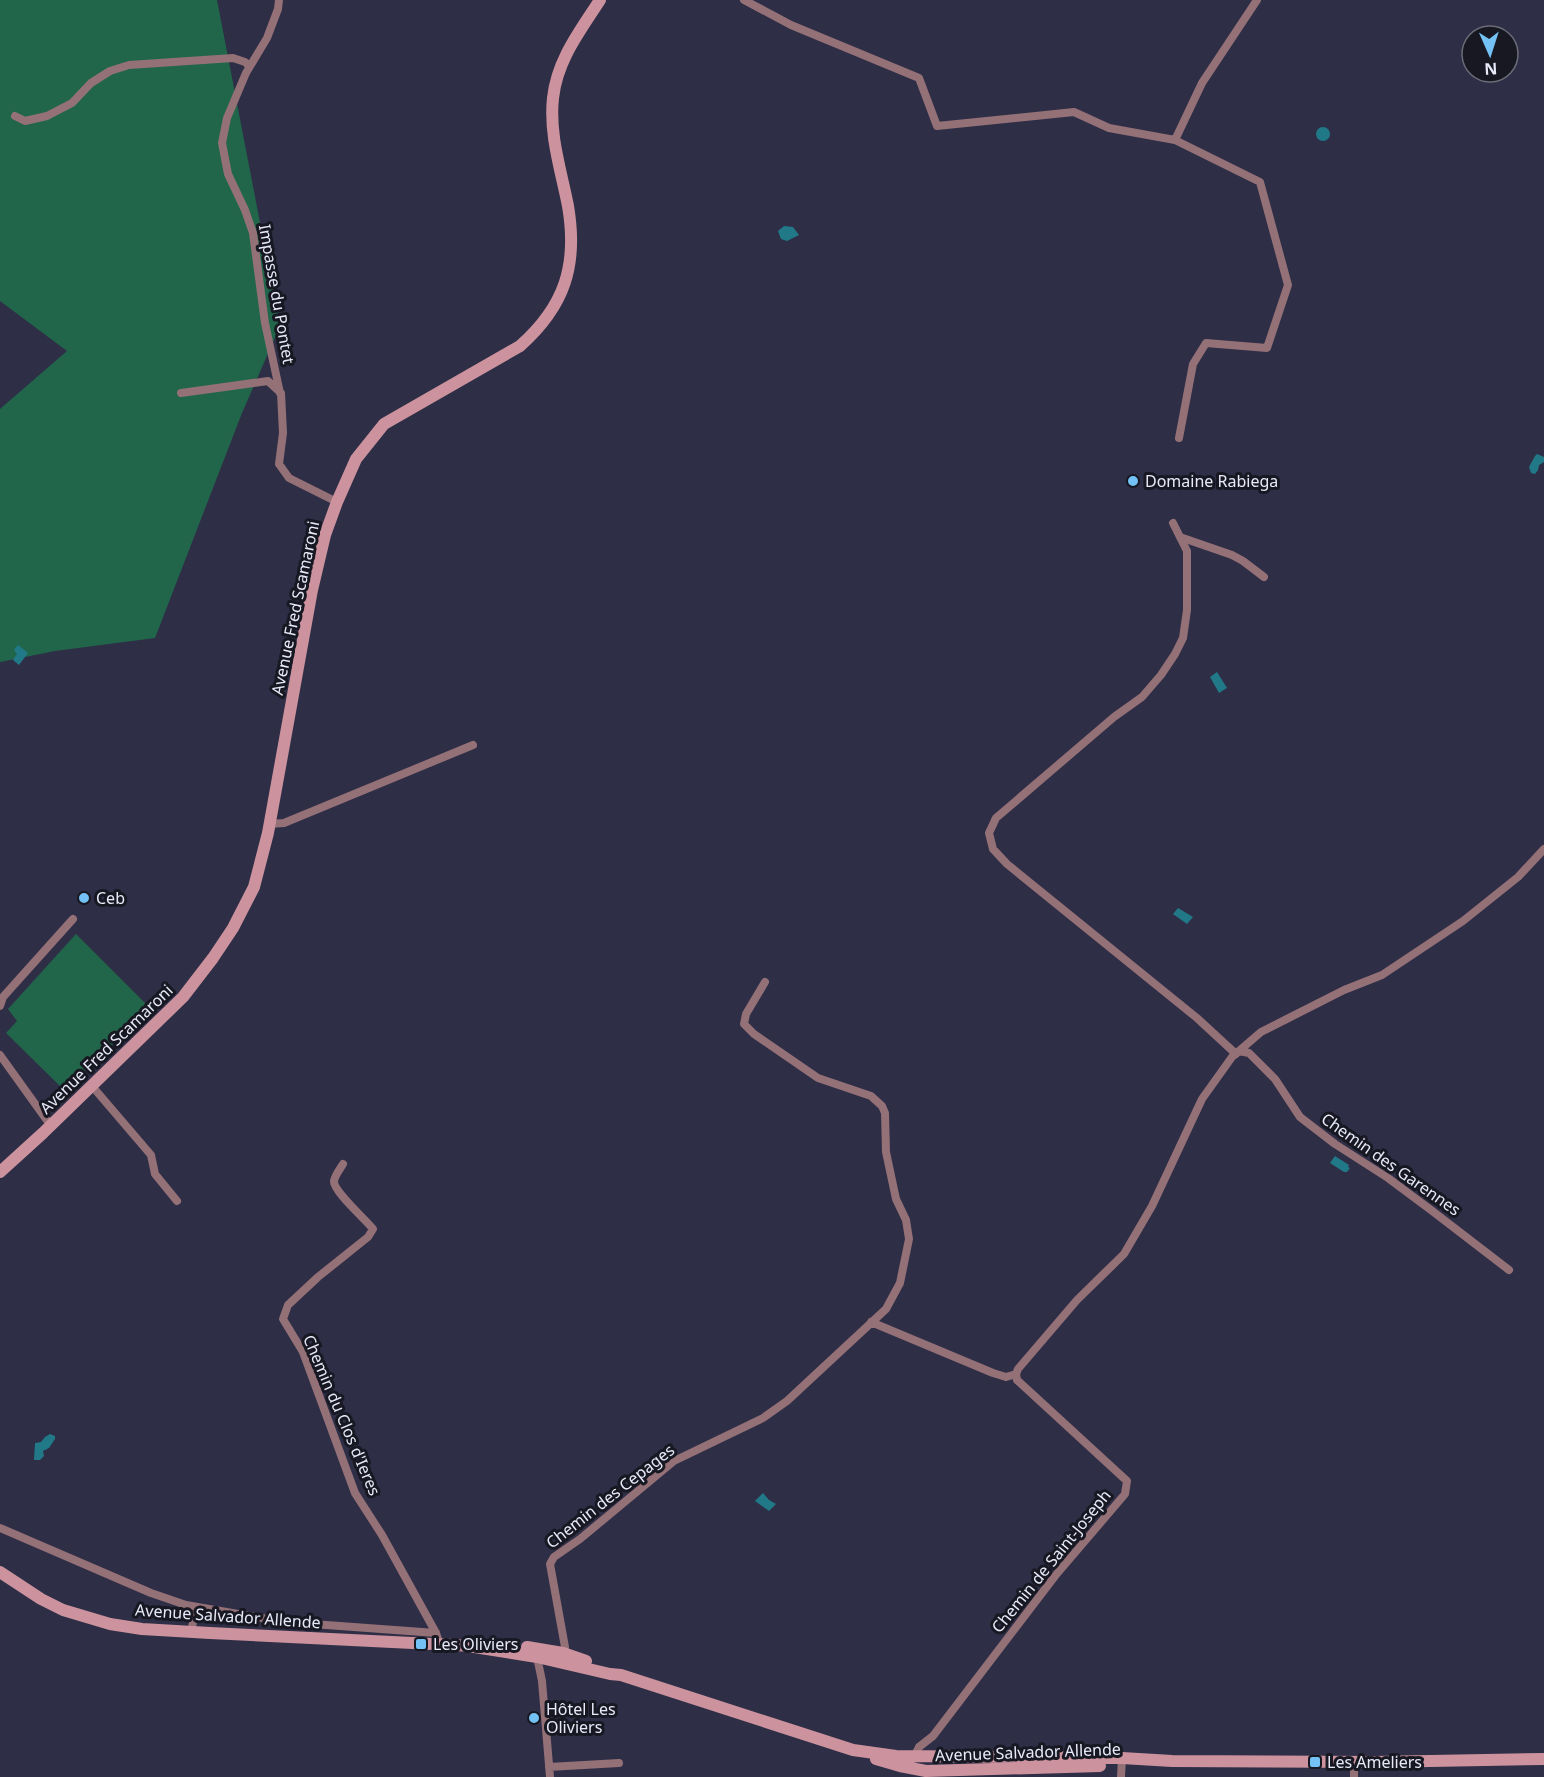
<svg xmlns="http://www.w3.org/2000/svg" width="1544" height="1777" font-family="'Noto Sans',sans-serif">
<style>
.forest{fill:#21664b}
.water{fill:#217988}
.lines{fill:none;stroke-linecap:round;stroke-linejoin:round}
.minor{stroke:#947077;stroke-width:8}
.secondary{stroke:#cc939e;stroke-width:12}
.poi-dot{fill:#73c1f5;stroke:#171822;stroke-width:2}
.labels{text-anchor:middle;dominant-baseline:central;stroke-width:6;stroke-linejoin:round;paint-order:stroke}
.street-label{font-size:16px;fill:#e8e9f9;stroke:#171822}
.poi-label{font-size:16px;fill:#e8e9f9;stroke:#171822;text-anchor:start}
</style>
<rect width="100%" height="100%" fill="#2e2e46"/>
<path class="forest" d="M0 0H217L280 326 242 413 155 638 55 651 0 662V409L67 351 0 301Z
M76 934 150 1008 65 1091 6 1033 17 1021 8 1009Z"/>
<path class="water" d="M1316 134a7 7 0 1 1 14 0a7 7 0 1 1-14 0Z
M784 226 793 227 799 235 787 241 781 239 778 231Z
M1537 454 1544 457V462L1539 465 1538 470 1535 474 1531 473 1529 467 1535 456Z
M18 645 28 653 19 665 13 660 17 654 14 650Z
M1217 672 1227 688 1219 693 1210 677Z
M1178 908 1193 917 1187 924 1173 914Z
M1335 1156 1349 1165 1348 1167 1350 1168 1347 1172H1344L1330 1163Z
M50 1434 55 1436V1439L49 1448 43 1451 44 1456 40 1460H34L35 1443 41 1442 45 1437Z
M763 1493 769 1500 776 1504 769 1511 755 1501Z"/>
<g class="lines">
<path class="minor" d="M279 0 278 9 267 38 246 73 227 118 222 143 228 174 245 210 253 233 265 323 280 393
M744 0 791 25 919 78 937 126 1074 112 1109 128 1175 140 1260 182 1288 285 1267 348 1206 343 1193 364 1179 438
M15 116 25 121 47 116 72 103 91 83 110 71 129 65 233 58 245 62 249 66
M1175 140 1202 83 1257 0
M181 393 268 381 281 393 283 433 279 464 289 478 337 502
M1173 523 1187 551V610L1183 638 1175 654 1161 675 1142 697 1114 717 996 818 989 833 993 849 1007 864 1197 1018 1236 1054
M1180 537 1232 555 1243 561 1264 577
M269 824 284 823 473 745
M0 1006 3 997 73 919
M1239 1051 1249 1053 1275 1079 1300 1117 1335 1144 1388 1178 1431 1210 1509 1270
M0 1055 51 1126
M92 1086 151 1155 155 1174 177 1201
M343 1164C340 1169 335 1175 334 1181 333 1191 365 1219 373 1229L368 1237 318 1277 288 1305 283 1319 303 1352 355 1493 382 1535 436 1633 440 1645
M871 1322 993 1373 1006 1377 1016 1374
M0 1528 151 1593 186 1605 285 1622 436 1633
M191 1632 196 1607
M539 1654 537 1657 542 1681 550 1777
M559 1656 563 1653 565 1647 550 1564 554 1557 580 1539 674 1461 763 1418 787 1401 886 1309 900 1283 909 1239 906 1220 896 1199 886 1152 885 1113 882 1106 871 1096 818 1078 754 1034 744 1024 746 1014 765 982
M913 1759 919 1747 933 1736 1055 1576 1125 1494 1127 1481 1017 1380 1016 1374 1018 1369 1077 1300 1124 1254 1152 1206 1202 1099 1232 1057 1261 1032 1344 990 1382 975 1463 921 1518 877 1544 849
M1354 1762V1777
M549 1767 619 1763
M1121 1777 1122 1758"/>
<path class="secondary" d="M0 1172 43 1133 183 997 213 958 233 928 254 887 268 833 312 590 325 535 337 502 356 459 384 424 520 346C565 306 578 265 568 206 561 170 549 135 553 98 557 60 580 31 600 0
M0 1572 41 1599 63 1610 110 1624 142 1629 210 1633 474 1646
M468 1646 537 1657 610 1674 621 1675 853 1750 896 1756 1122 1758 1172 1761 1375 1762 1544 1759
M527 1647 563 1653 586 1661
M876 1759 900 1766 926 1771 1100 1766"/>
</g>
<g class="poi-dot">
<circle cx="1133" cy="481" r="6"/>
<circle cx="84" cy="898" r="6"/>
<rect x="415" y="1638" width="12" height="12" rx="3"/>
<circle cx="534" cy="1718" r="6"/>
<rect x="1309" y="1756" width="12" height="12" rx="3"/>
</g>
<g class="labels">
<g class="street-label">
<text transform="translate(277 294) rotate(80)">Impasse du Pontet</text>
<text transform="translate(295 608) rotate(-78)">Avenue Fred Scamaroni</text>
<text transform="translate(106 1049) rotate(-44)">Avenue Fred Scamaroni</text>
<text transform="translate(1391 1164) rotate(35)">Chemin des Garennes</text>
<text transform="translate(342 1415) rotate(67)">Chemin du Clos d'Ieres</text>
<text transform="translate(610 1496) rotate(-38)">Chemin des Cepages</text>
<text transform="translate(1051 1561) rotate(-51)">Chemin de Saint-Joseph</text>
<text transform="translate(228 1616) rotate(4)">Avenue Salvador Allende</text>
<text transform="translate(1028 1752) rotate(-2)">Avenue Salvador Allende</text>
</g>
<g class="poi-label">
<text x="1145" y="481">Domaine Rabiega</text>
<text x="96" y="898">Ceb</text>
<text x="433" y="1644">Les Oliviers</text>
<text x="546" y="1709">Hôtel Les<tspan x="546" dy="18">Oliviers</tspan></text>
<text x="1327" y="1762">Les Ameliers</text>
</g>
</g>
<g transform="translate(1490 54) rotate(177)"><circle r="28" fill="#171822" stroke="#6b6c78" stroke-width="1.5"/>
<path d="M0-4.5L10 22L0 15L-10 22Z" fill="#73c1f5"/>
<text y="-9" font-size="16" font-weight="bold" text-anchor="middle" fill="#e8e9f9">N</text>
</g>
</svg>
